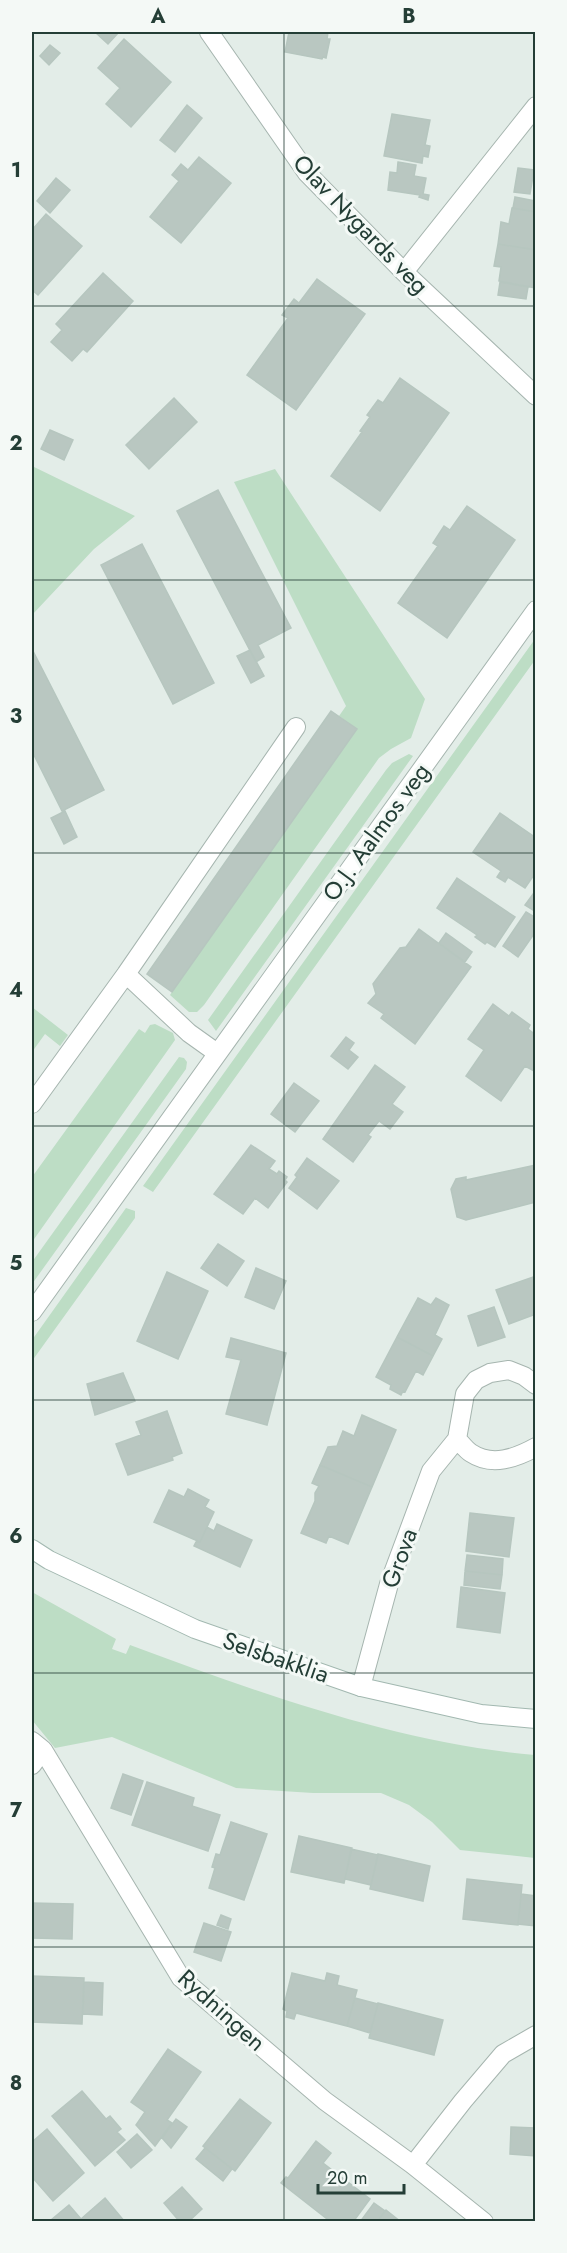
<svg xmlns="http://www.w3.org/2000/svg" width="567" height="2253" font-family="Jost,sans-serif">
<style>
.green{fill:#bdddc5}
.building{fill:#b9c7c1;stroke:#b6c6bf;stroke-width:1.5}
.lines{fill:none;stroke-linecap:round;stroke-linejoin:round}
.street-casing{stroke:#a6b5af;stroke-width:20}
.secondary-casing{stroke:#a2b8b0;stroke-width:20}
.street{stroke:#fff;stroke-width:18}
.secondary{stroke:#fff;stroke-width:18}
.grid{fill:none;stroke:#243e36;stroke-width:1.5;stroke-opacity:0.55}
.labels{text-anchor:middle;dominant-baseline:central;stroke-width:6;stroke-linejoin:round;paint-order:stroke}
.street-label{font-size:24px;fill:#243e36;stroke:#f4f9f6}
.neatline{fill:none;stroke:#243e36;stroke-width:2}
.grid-label{font-size:20px;text-anchor:middle;font-weight:bold;fill:#243e36}
</style>
<rect width="100%" height="100%" fill="#e3ede8"/>
<path class="green" d="M32 466 135 516 94 549 32 615Z
M275 469 425 699 411 738 391 749 379 758 204 1005 197 1012H189L170 995 172 992 357 729 339 716 346 706 234 482Z
M535 639V660L507 699 153 1192 143 1186Z
M409 754 413 756 216 1031 208 1020 386 770 392 763Z
M32 1007 68 1035 60 1046 45 1034 32 1052Z
M155 1024 173 1033 175 1040 32 1242V1177L139 1029 145 1033 150 1025Z
M179 1057 184 1058 187 1062 186 1069 32 1284V1262Z
M126 1208 135 1211V1218L32 1361V1340Z
M32 1592 116 1639 112 1649 126 1654 130 1645C260 1693 397 1743 535 1755V1858L460 1850 432 1822 409 1805 381 1793H313L236 1788 112 1737 55 1748 32 1720Z"/>
<path class="building" d="M98 32H119L108 44 96 33Z
M289 32H328L327 39H330L326 58 323 57 322 59 285 52Z
M124 39 171 82 131 127 106 104 120 88 98 68Z
M50 45 60 53 49 65 40 56Z
M187 105 202 118 175 152 160 140Z
M392 114 430 120 425 145 430 146 428 157 423 156 422 163 384 156Z
M199 157 231 183 181 243 150 217 179 181 172 175 181 164 188 170Z
M398 162 416 165 414 176 426 178 423 194 429 195 428 200 419 197 420 195 388 190 390 172 397 173Z
M518 168 534 170 530 194 514 192Z
M56 178 70 190 50 213 37 201Z
M515 197 536 201V212L513 208Z
M512 208 536 212V250L498 244 501 222 509 224Z
M46 214 82 246 38 295 32 290V230Z
M498 244 536 250 533 272H536V288L499 281 501 267 494 266Z
M103 273 133 301 87 352 83 349 72 361 51 342 62 330 56 324Z
M317 279 365 314 296 410 247 375 288 318 282 315 294 299 299 303Z
M500 282 528 287 526 299 498 295Z
M400 378 449 413 380 511 331 476 362 432 360 431 370 417 367 415 378 400 383 403Z
M174 398 197 422 149 469 126 445Z
M50 430 73 440 64 460 41 449Z
M218 490 291 628 258 645 264 657 256 662 177 511Z
M467 506 515 540 447 638 398 603 438 546 433 543 444 526 450 530Z
M142 544 214 683 173 704 101 565Z
M250 650 264 676 251 683 237 656Z
M33 651 104 790 62 811 32 751Z
M331 711 357 729 172 992 147 974Z
M65 811 77 837 64 844 51 818Z
M500 813 536 838V872L525 888 508 877 505 882 497 877 501 871 473 852Z
M457 878 515 917 495 947 487 942 485 944 475 937 477 935 437 908Z
M536 890V912L525 905Z
M526 912 536 918V931L518 957 503 946Z
M419 929 471 967 415 1044 381 1018 384 1014 368 1003 376 994 373 984 400 948 406 947Z
M446 933 472 952 465 962 439 943Z
M493 1004 509 1016 512 1012 530 1025 528 1029 536 1035V1072L525 1066 501 1101 466 1076 484 1050 468 1039Z
M346 1037 354 1043 349 1050 358 1057 348 1069 331 1056Z
M375 1065 405 1087 392 1104 403 1112 390 1129 379 1121 368 1135 371 1137 353 1162 323 1139Z
M294 1083 319 1101 295 1132 271 1114Z
M251 1145 275 1161 269 1169 277 1174 279 1171 287 1177 285 1180 287 1182 268 1208 255 1198 243 1214 214 1194Z
M307 1158 339 1181 317 1209 289 1188 297 1177 295 1175Z
M536 1165V1202L466 1220 457 1217 451 1189 456 1179 466 1177V1180Z
M218 1244 244 1261 227 1286 201 1268Z
M256 1268 286 1281 274 1309 245 1297Z
M167 1272 208 1291 178 1359 137 1341Z
M536 1276V1314L509 1324 496 1290Z
M418 1298 431 1305 436 1298 449 1305 435 1335 442 1339 433 1356 397 1337Z
M494 1307 505 1337 478 1346 468 1316Z
M397 1337 433 1356 423 1375 416 1371 405 1392 403 1391 401 1395 390 1389 391 1385 376 1377Z
M231 1338 286 1353 267 1425 226 1414 241 1360 226 1357Z
M123 1373 135 1401 95 1415 87 1384Z
M167 1411 182 1453 172 1457 173 1460 128 1475 116 1444 141 1435 136 1422Z
M362 1415 396 1430 372 1487 320 1465 328 1447 337 1446 343 1431 354 1436Z
M320 1465 372 1487 348 1544 329 1536 326 1543 301 1533 315 1501V1493L319 1486 312 1483Z
M188 1489 209 1500 205 1507 214 1512 200 1542 154 1522 169 1490 184 1497Z
M470 1513 514 1518 509 1557 466 1551Z
M217 1524 252 1540 240 1567 194 1546 196 1542H200L207 1527 214 1531Z
M467 1555 503 1559 502 1575 465 1571Z
M465 1571 502 1575 500 1589 464 1585Z
M461 1587 505 1593 500 1633 457 1627Z
M123 1774 143 1781 131 1815 111 1808Z
M147 1782 194 1798 192 1806 220 1815 208 1851 132 1825Z
M231 1822 267 1834 244 1900 209 1888 215 1868 212 1867 216 1854 220 1855Z
M299 1836 352 1848 344 1883 291 1872Z
M351 1849 378 1855 371 1885 345 1879Z
M378 1854 430 1866 423 1901 370 1889Z
M467 1879 522 1885 518 1925 463 1919Z
M521 1894 536 1896V1926L518 1924Z
M32 1903 73 1904 72 1939 32 1938Z
M221 1915 231 1919 228 1929 217 1925Z
M204 1923 231 1932 221 1961 194 1952Z
M292 1973 325 1981 327 1973 339 1976 337 1985 357 1990 347 2026 296 2013 294 2019 286 2017 287 2011 283 2009Z
M32 1976 84 1978 82 2024 32 2022Z
M84 1982 103 1983 102 2015 83 2014Z
M355 1998 378 2004 370 2033 347 2026Z
M378 2003 443 2020 434 2055 369 2038Z
M168 2049 201 2072 167 2120 172 2123 155 2146 136 2125 145 2112 131 2102Z
M82 2091 106 2119 110 2116 121 2129 117 2132 125 2140 95 2166 52 2116Z
M240 2099 271 2123 235 2171 203 2146Z
M176 2119 187 2127 171 2148 162 2138Z
M511 2127 536 2128V2156L510 2154Z
M47 2129 84 2173 53 2201 32 2177V2142Z
M137 2134 152 2150 131 2168 117 2152Z
M316 2141 331 2153 323 2163 370 2199 353 2222H331L281 2183 286 2177 288 2178Z
M205 2148 232 2169 223 2181 196 2159Z
M182 2187 202 2209 188 2222H180L164 2203Z
M105 2198 125 2222H78L81 2219Z
M374 2203 385 2211 377 2222H360Z
M69 2205 81 2219 78 2222H53L51 2220Z
M386 2210 401 2222H377Z"/>
<g class="lines">
<g class="street-casing">
<path id="street" d="M209 32 307 173 404 272 536 396
M404 272 536 106
M126 974 189 1033 217 1053
M32 1104 126 974 296 727
M32 1312 536 610
M457 1439C461 1443 466 1450 471 1453 492 1467 516 1458 536 1447
M361 1687 389 1584 431 1471 457 1439 465 1394 476 1380 490 1373 509 1370 524 1376 536 1385
M32 1741 43 1750 32 1765
M43 1750 181 1978 325 2101 413 2165 484 2222
M413 2165 463 2101 503 2054 536 2035"/>
</g>
<g class="secondary-casing">
<path id="secondary" d="M32 1549 49 1560 195 1629 361 1687 481 1714 536 1719"/>
</g>
<use href="#street" class="street"/>
<use href="#secondary" class="secondary"/>
</g>
<path class="grid" d="M284 32V2222M32 306H536M32 580H536M32 853H536M32 1126H536M32 1400H536M32 1673H536M32 1947H536"/>
<g class="labels">
<g class="street-label">
<text transform="translate(361 224) rotate(46)">Olav Nygards veg</text>
<text transform="translate(376 832) rotate(-54)">O.J. Aalmos veg</text>
<text transform="translate(399 1558) rotate(-70)">Grova</text>
<text transform="translate(276 1657) rotate(19)">Selsbakklia</text>
<text transform="translate(222 2010) rotate(42)">Rydningen</text>
</g>
</g>
<rect width="567" height="2253" fill="none" stroke="#f4f9f6" stroke-width="66"/>
<path d="M318 2184v9h86v-9" fill="none" stroke="#243e36" stroke-width="3"/>
<text x="327" y="2184" font-size="18" fill="#243e36" stroke="#f4f9f6" stroke-width="4.5" paint-order="stroke">20 m</text>
<rect x="33" y="33" width="501" height="2187" class="neatline"/>
<g class="grid-label">
<text x="158" y="23">A</text>
<text x="409" y="23">B</text>
<text x="16" y="177">1</text>
<text x="16" y="450">2</text>
<text x="16" y="723">3</text>
<text x="16" y="997">4</text>
<text x="16" y="1270">5</text>
<text x="16" y="1543">6</text>
<text x="16" y="1817">7</text>
<text x="16" y="2090">8</text>
</g>
</svg>
